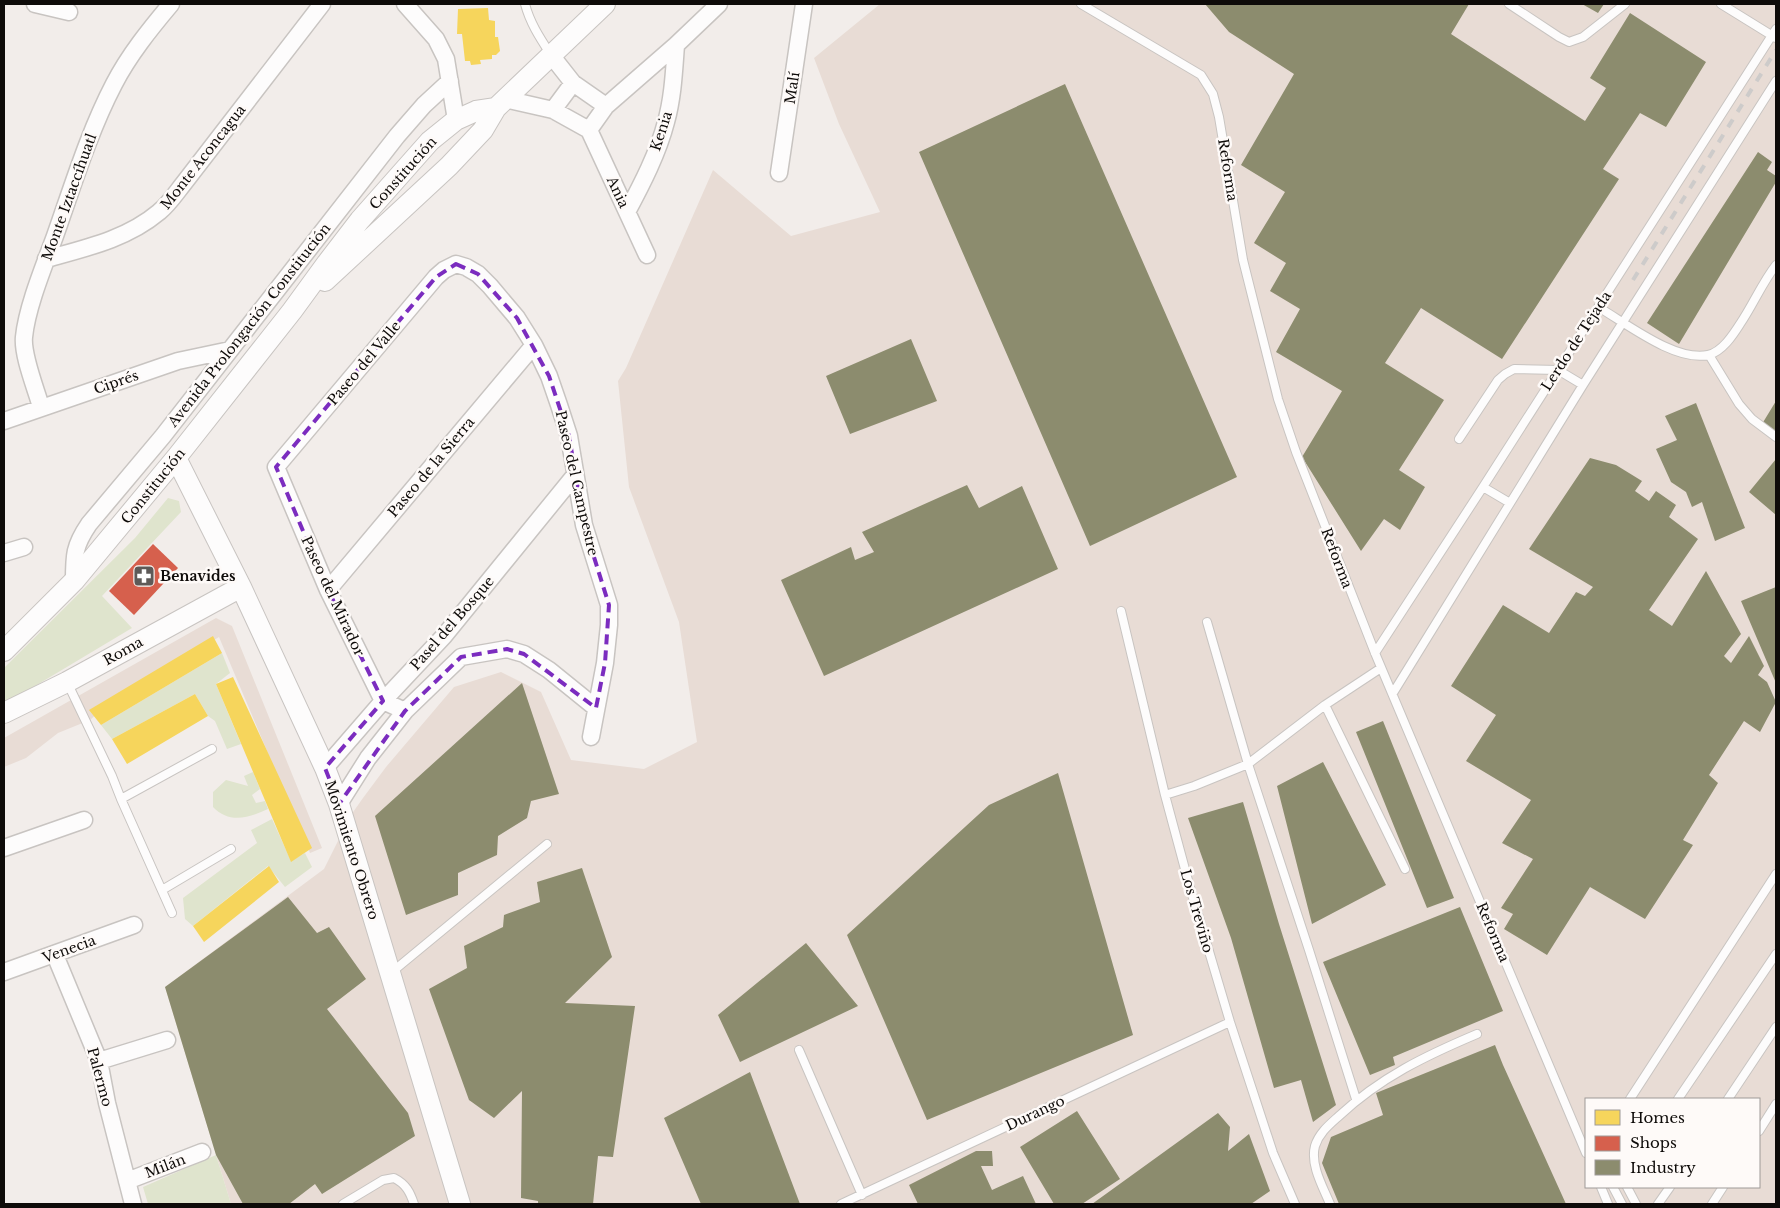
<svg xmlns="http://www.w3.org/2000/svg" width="1780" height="1208" font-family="'Libre Baskerville',serif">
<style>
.built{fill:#e8dcd5;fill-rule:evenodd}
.green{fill:#dfe4cd}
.homes{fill:#f6d55c}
.shops{fill:#d6604d}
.industry{fill:#8c8c6e}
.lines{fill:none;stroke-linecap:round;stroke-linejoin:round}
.service-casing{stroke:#c8c4c1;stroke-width:10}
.minor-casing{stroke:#c8c4c1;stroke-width:19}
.tertiary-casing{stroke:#c8c4c1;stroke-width:22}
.service{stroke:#fdfcfc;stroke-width:8}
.minor{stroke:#fdfcfc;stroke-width:16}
.tertiary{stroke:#fdfcfc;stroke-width:20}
.rail{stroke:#cdcbca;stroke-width:4;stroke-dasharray:9 9;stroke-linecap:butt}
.marked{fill:none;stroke:#7b2cbf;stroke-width:4;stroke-dasharray:10 6;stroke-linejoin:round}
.labels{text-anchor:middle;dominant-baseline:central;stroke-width:5;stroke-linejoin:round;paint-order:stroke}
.street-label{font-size:14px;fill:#0e0b09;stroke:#fefaf8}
.poi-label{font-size:14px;font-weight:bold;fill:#0e0b09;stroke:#fefaf8;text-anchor:start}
</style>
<rect width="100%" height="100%" fill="#f2edea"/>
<path class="built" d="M880 4H1776V1204H231L165 987 324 869 351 815 363 798 386 767 454 687 501 672 541 692 571 760 644 769 697 742 679 622 629 487 618 381 626 368 713 170 791 236 880 212 839 124 814 58ZM1586 1099H1759V1187H1586Z
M216 618 232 626 322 848 310 853 219 637 100 711 90 720 58 733 26 758 4 767V738Z"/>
<path class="green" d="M168 498 179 501 181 512 102 596 132 628 15 698 4 703V668L135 538Z
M222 653 230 673 216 684 241 744 227 749 215 721 208 716 195 694 112 739 101 725Z
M253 772 260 789 252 795 256 803 265 801 268 809C249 818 229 824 213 807V792L226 780 248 786 244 776Z
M272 819 291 861 305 853 312 867 285 887 268 866 193 926 185 919 183 898 257 843 251 830Z
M216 1155 231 1204H148L143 1187Z"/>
<path class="homes" d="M488 8 489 20 495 21V37H498L500 51 496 55H492V59L480 60 481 64 471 65 470 61H465L462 34H457L458 9Z
M213 636 222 653 101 725 89 710Z
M233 677 312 848 291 862 216 684Z
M195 694 208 716 127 764 112 739Z
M269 866 279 882 204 942 193 926Z"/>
<path class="shops" d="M153 544 178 568 134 615 109 591Z"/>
<path class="industry" d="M1205 4H1469L1451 34 1585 121 1606 88 1590 78 1630 13 1706 62 1666 127 1640 113 1603 169 1619 179 1502 359 1421 308 1385 363 1444 400 1399 470 1425 487 1400 530 1384 519 1361 551 1302 457 1342 391 1276 352 1300 309 1270 291 1286 263 1254 243 1285 192 1241 165 1294 74 1229 32Z
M1582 4H1604L1598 13Z
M1065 84 1237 477 1090 546 919 152Z
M1758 152 1772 162 1767 170 1776 176V182L1679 344 1647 323Z
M911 339 937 401 850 434 826 376Z
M1776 401V433L1762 424Z
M1696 403 1745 528 1715 541 1702 502 1692 507 1686 492 1671 482 1656 449 1677 440 1665 416Z
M1590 458 1616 465 1642 481 1635 491 1649 501 1656 491 1676 505 1669 517 1698 539 1649 610 1672 626 1706 571 1741 634 1724 656 1731 663 1749 636 1764 666 1758 675 1767 682 1776 702 1760 732 1744 721 1709 775 1718 783 1683 840 1693 845 1645 919 1590 887 1547 955 1504 929 1513 914 1501 908 1533 859 1502 843 1531 800 1466 761 1496 715 1451 686 1503 605 1549 633 1576 592 1585 596 1593 587 1529 549Z
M1776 459V515L1749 492Z
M967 485 979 508 1022 486 1058 569 824 676 781 580 851 547 855 560 874 552 862 532Z
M1776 587V683L1741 601Z
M522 683 559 794 531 801 527 818 498 836 497 855 458 873V895L406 915 375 816Z
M1383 721 1454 898 1427 908 1356 732Z
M1323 762 1386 885 1312 924 1277 786Z
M1058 773 1133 1035 927 1120 847 935 989 805Z
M1243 802 1279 924 1336 1105 1313 1122 1301 1080 1274 1088 1231 938 1188 818Z
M582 868 612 957 565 1003 635 1006 613 1157 598 1156 593 1204H538V1201L521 1198 522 1091 494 1118 469 1100 429 989 467 968 464 946 503 927 504 915 540 902 537 882Z
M288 897 317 933 329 927 366 979 327 1009 408 1113 415 1136 322 1194 315 1184 289 1204H243L216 1155 165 987Z
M1460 907 1503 1011 1393 1057 1395 1065 1370 1075 1323 962Z
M806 943 858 1006 740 1062 718 1015Z
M1495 1045 1503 1065 1566 1204H1339L1322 1163 1331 1137 1383 1115 1376 1093Z
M750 1072 800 1204H701L664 1118Z
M1077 1111 1120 1179 1082 1204H1054L1020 1147Z
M1218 1113 1230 1127 1228 1151 1249 1134 1270 1191 1251 1204H1092Z
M976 1151H992L993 1166H981L992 1190 1023 1176 1036 1204H918L909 1185Z"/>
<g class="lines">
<g class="service-casing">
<path id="service" d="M525 4C530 23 540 38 551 55
M1081 4 1201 75 1213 94 1219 117 1243 260 1278 399 1296 452 1375 653 1586 1153
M1509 4 1559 37 1569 42 1583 37 1625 4
M1721 4 1776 38
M1598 307C1626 323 1675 362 1708 355 1722 352 1733 335 1740 324 1753 305 1762 283 1776 265
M1709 355 1739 404 1752 419 1776 437
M1459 439 1498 380 1505 374 1514 369 1558 370 1583 385
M1483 487 1510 503
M1121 611 1165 795 1189 884 1230 1022 1273 1153 1295 1204
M1207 622 1248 764 1309 950 1356 1099
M1375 653 1483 487 1776 29
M67 682 112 776 121 799 212 749
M1393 693 1583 385 1776 81
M1325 705 1405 869
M1165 795 1194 786 1248 764 1325 705 1381 668
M121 799 172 913
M162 890 231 849
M392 972 547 844
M799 1050 862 1195
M1630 1099 1776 874
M1678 1099 1776 954
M1728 1099 1776 1027
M1759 1131 1776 1104
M1601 1187 1608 1204
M1613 1187 1622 1204
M1627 1187 1636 1204
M343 1204 383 1180 394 1178C406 1184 410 1192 414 1204
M841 1204 1230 1022
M1330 1204C1323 1187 1310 1165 1315 1146 1319 1133 1329 1125 1339 1116 1381 1077 1425 1056 1477 1034
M1658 1204 1670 1187
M1712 1204 1723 1187"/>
</g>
<g class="minor-casing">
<path id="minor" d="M35 4 69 12
M405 4 436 39 446 59 456 120
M551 55 573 83 606 106
M505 99 553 110 589 130
M553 110 573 83
M589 130 606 106 676 45 719 4
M589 130 647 255
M779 173 804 4
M627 212C642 184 658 153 666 122 673 97 674 71 676 45
M46 259C86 248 127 239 159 212 169 204 176 193 184 183L322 4
M41 407C36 389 22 355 24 337 27 307 44 266 55 236 73 185 89 132 114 84 129 55 150 29 171 4
M4 421 178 361 230 350
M4 553 24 547
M74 581C74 555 74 546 89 524L163 436 397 136 424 105 450 81
M328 590 534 345
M405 711 383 701 328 590 276 467 436 277 444 270 456 264 466 267 478 274 490 286 517 318 534 345 549 376 559 405 569 436 584 525 609 605V625L605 663 591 737
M325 768 383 701 444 636 575 475
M339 804 368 758 405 711 461 657 507 649 524 654 549 670 596 708
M4 848 84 820
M55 955 99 1061 107 1103 133 1204
M4 972 134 925
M99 1061 167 1040
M127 1181 202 1152"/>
</g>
<g class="tertiary-casing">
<path id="tertiary" d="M325 281 449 166 483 130 496 108 605 4
M176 458 241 587 325 768 339 804 460 1204
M4 651 74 581 176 458 292 311 327 263 360 220 430 141 456 120 476 111 496 108
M4 713 67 682 241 587"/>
</g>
<use href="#service" class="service"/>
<use href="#minor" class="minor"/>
<use href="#tertiary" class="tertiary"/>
<path class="rail" d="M1633 280 1776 50"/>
</g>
<path class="marked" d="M456 264 478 274 517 318 549 376 569 436 584 525 609 605 605 663 596 708 524 654 507 649 461 657 405 711 339 804 325 768 383 701 328 590 276 467 436 277Z"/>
<defs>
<g id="pharmacy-square" transform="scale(1.125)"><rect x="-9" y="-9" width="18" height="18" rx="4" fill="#5e5a58" stroke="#fefaf8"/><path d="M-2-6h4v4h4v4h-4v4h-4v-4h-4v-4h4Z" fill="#fff"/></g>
</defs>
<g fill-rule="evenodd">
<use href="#pharmacy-square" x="144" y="576"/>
</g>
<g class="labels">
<g class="street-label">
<text transform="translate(792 88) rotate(-81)">Malí</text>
<text transform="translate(661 131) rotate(-72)">Kenia</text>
<text transform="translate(203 157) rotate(-52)">Monte Aconcagua</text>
<text transform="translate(1228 170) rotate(81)">Reforma</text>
<text transform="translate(403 173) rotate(-48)">Constitución</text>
<text transform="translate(618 192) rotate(65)">Ania</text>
<text transform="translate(69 197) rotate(-70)">Monte Iztaccíhuatl</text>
<text transform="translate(249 325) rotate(-52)">Avenida Prolongación Constitución</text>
<text transform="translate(1576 341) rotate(-57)">Lerdo de Tejada</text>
<text transform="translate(364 363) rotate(-50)">Paseo del Valle</text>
<text transform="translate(116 382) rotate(-19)">Ciprés</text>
<text transform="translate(431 467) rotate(-50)">Paseo de la Sierra</text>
<text transform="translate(577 483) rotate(77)">Paseo del Campestre</text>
<text transform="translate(153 486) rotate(-51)">Constitución</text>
<text transform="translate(1337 558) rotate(69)">Reforma</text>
<text transform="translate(333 596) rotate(65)">Paseo del Mirador</text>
<text transform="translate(452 623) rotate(-49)">Pasel del Bosque</text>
<text transform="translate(123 651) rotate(-29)">Roma</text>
<text transform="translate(352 850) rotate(72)">Movimiento Obrero</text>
<text transform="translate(1197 911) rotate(74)">Los Treviño</text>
<text transform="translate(1493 932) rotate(67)">Reforma</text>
<text transform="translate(69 949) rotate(-20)">Venecia</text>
<text transform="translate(100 1077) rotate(75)">Palermo</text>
<text transform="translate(1035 1113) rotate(-25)">Durango</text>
<text transform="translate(165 1166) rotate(-21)">Milán</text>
</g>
<g class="poi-label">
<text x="160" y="576">Benavides</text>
</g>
</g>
<rect width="1780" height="1208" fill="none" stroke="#0e0b09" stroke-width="10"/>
<rect x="1585" y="1098" width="175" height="90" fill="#fefaf8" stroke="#9e9a98"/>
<rect x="1595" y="1110" width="25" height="15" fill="#f6d55c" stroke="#9e9a98"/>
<text x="1630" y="1123" font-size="15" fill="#0e0b09">Homes</text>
<rect x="1595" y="1136" width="25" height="15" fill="#d6604d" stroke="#9e9a98"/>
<text x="1630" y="1148" font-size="15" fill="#0e0b09">Shops</text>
<rect x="1595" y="1160" width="25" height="15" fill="#8c8c6e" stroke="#9e9a98"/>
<text x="1630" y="1173" font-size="15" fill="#0e0b09">Industry</text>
</svg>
